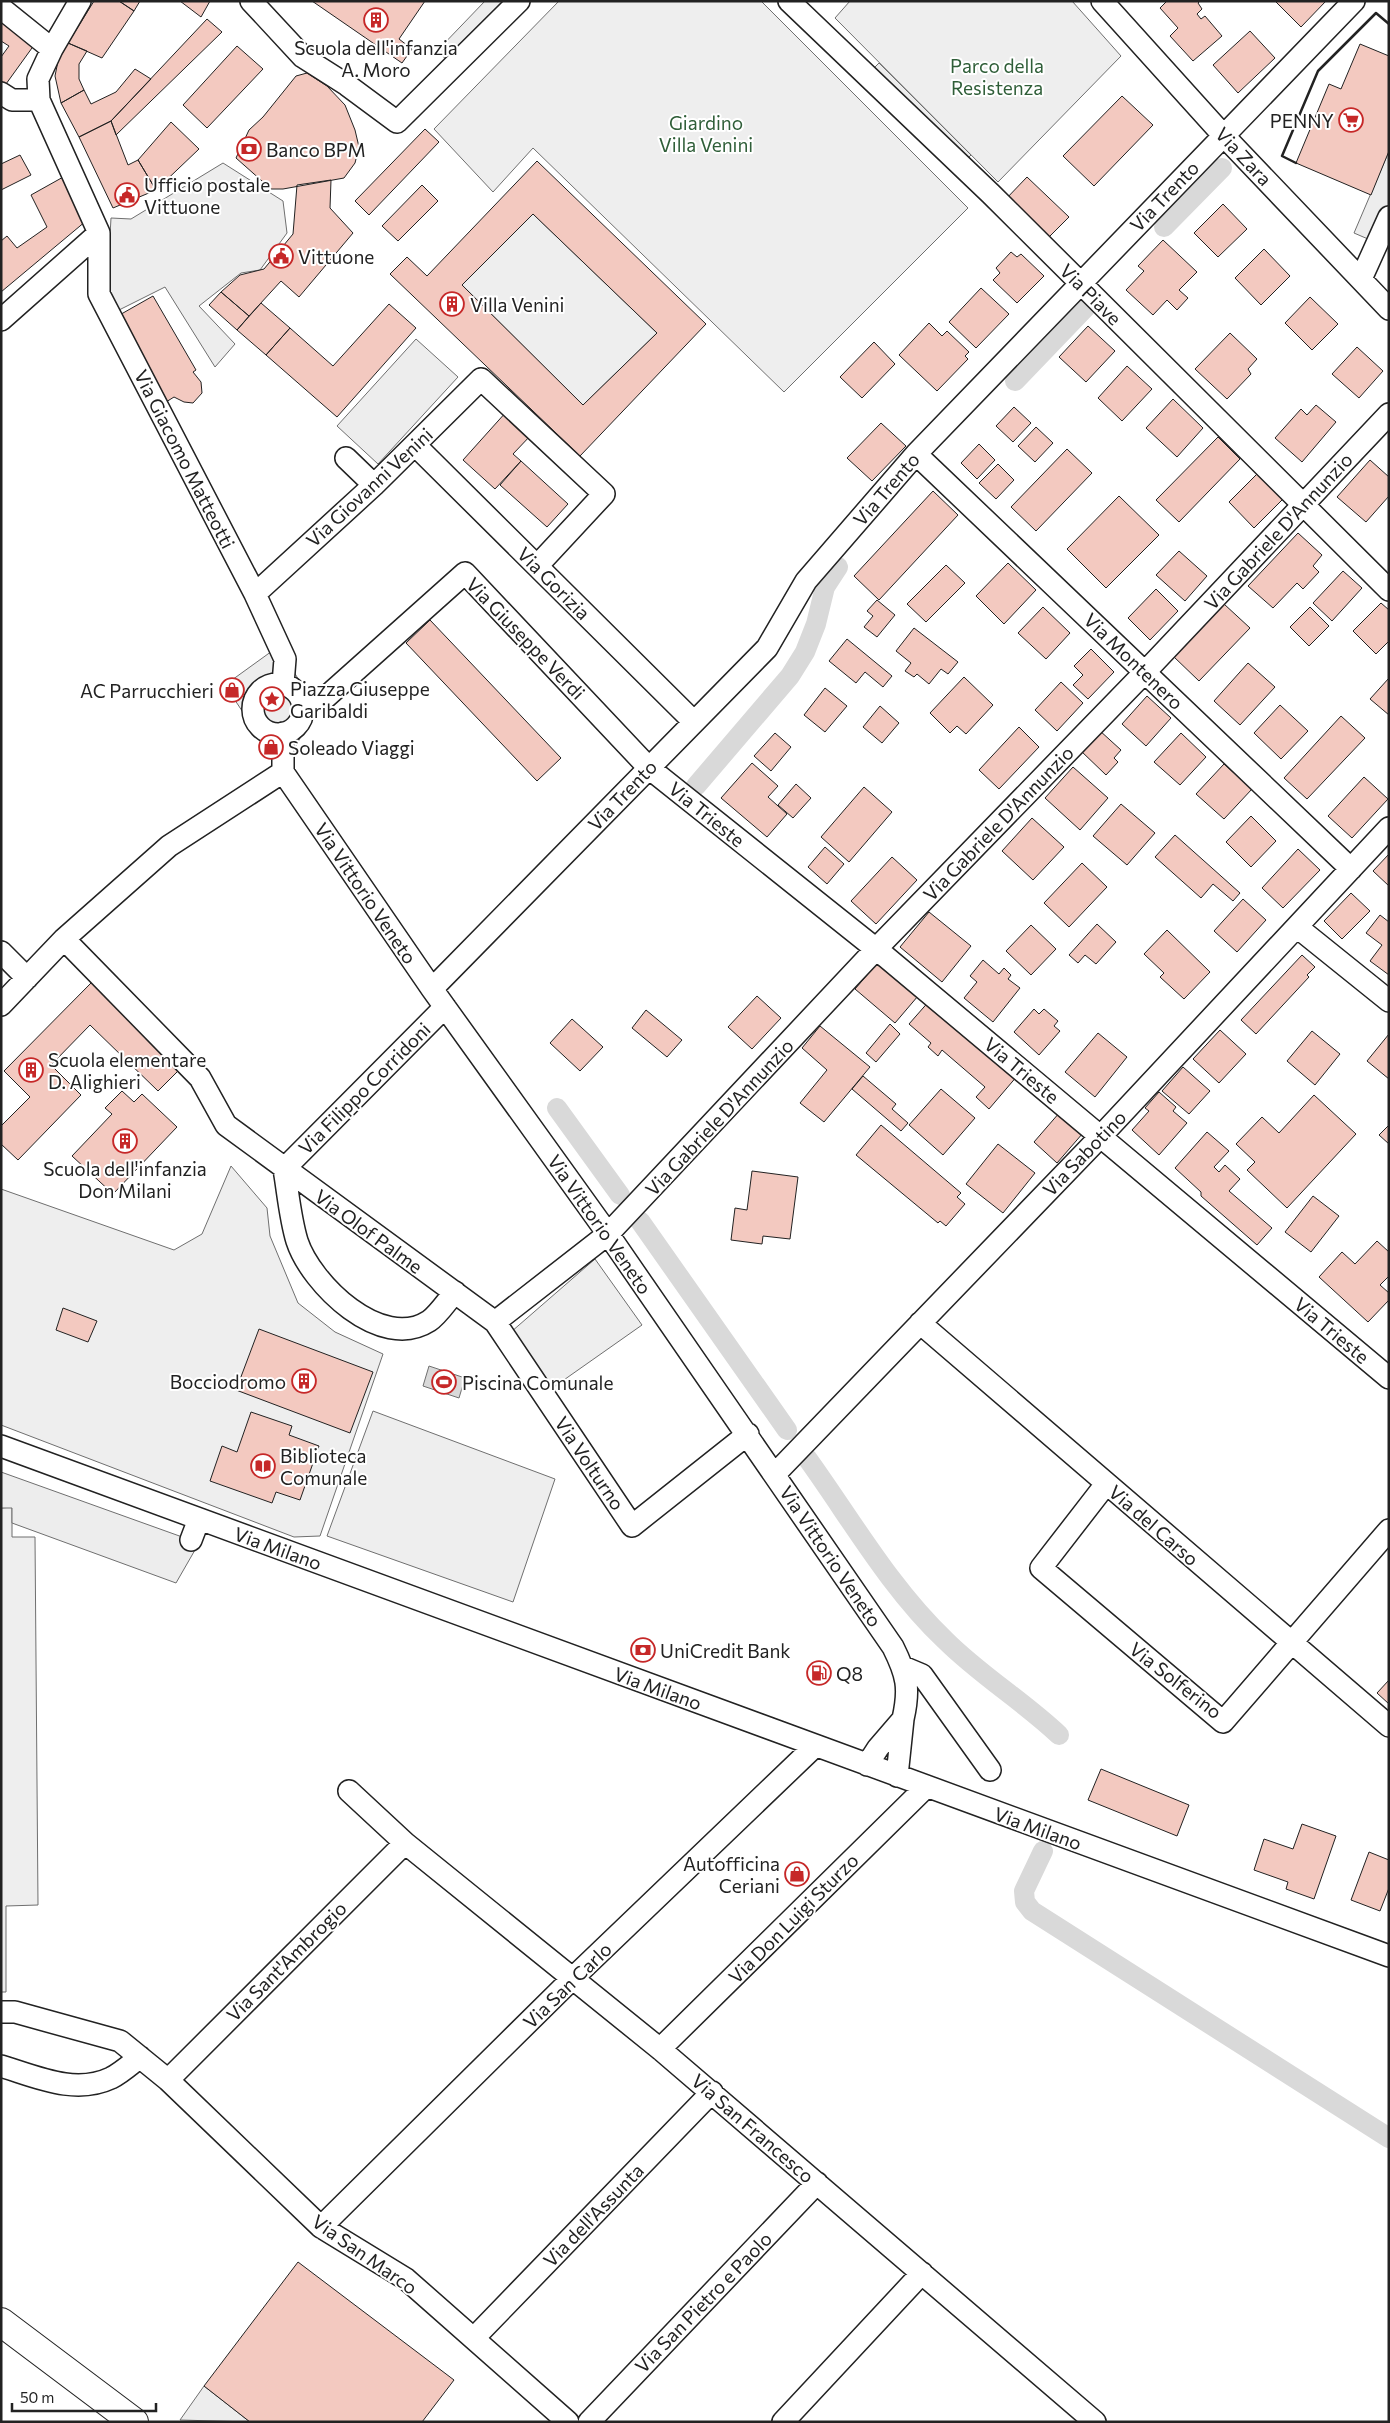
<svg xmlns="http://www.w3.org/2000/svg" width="1390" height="2423" font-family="Commissioner,sans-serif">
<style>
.green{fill:#eee;stroke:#6f6f6f}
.parking{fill:#ededed;stroke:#6f6f6f}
.water{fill:#d9d9d9;stroke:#6f6f6f}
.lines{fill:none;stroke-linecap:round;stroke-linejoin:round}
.canal{stroke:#d9d9d9;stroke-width:20}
.building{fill:#f3c9c0;stroke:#222;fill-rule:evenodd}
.minor-casing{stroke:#222;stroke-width:24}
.major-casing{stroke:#222;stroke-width:30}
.minor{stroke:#fff;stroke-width:21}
.major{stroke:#fff;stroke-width:28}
.wall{stroke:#222;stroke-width:2.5}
.labels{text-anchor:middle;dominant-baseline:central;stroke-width:4;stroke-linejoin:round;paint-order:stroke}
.poi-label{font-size:19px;fill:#222;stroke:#fff;text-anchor:start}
.park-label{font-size:19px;fill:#2f5e38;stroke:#fff}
.street-label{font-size:19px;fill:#222;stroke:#fff}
</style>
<rect width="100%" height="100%" fill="#fff"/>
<path class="green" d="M559 1H761L968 208 784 392 533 148 493 192 434 129Z
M850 1H1072L1121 56 998 182 835 18Z
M533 214 657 333 583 405 462 285Z
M231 1166 267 1208 270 1236 298 1303 335 1332 383 1354 320 1536 294 1537 1 1425V1189L174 1250 202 1234Z
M595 1259 642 1325 551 1389 511 1332Z
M373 1411 555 1479 513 1602 327 1536Z
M12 1507V1537H35L38 1905 6 1906V1992H1V1508Z"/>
<path class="parking" d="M485 1H506L448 61 437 51Z
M879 63 971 155 964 162 872 70Z
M1389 151V248L1354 233Z
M223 163 283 201 287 233 260 270 241 273 199 306 235 344 215 367 165 287 117 311 107 287 111 218 131 219Z
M416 339 458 377 378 464 337 426Z
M279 646 315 708 289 760 275 761 225 685Z
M1 1472 199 1543 176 1583 12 1523V1508H1Z
M204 2386 250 2422 180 2420Z"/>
<path class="water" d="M429 1366 465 1378 459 1398 423 1386Z"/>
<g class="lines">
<path class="canal" d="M1164 227 1222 168
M1015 381 1086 307
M696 786 790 676 805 652 816 624 825 587 838 567
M557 1108 620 1195
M640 1221 787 1430
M807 1458C851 1519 890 1588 945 1640 980 1675 1023 1701 1059 1735
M1043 1851 1024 1891 1025 1902 1032 1911 1389 2138"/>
</g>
<path class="building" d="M94 1H119L134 11 102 58 68 43Z
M119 1H140L134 11Z
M180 1H210L201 17Z
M312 1H425L399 39 412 49 402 63Z
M1167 1H1200L1198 3 1202 9 1197 14 1201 19 1205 16 1222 36 1193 61 1170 36 1178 28 1160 8Z
M1275 1H1326L1301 27Z
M1 15 37 41 6 84 1 81V57L9 46 1 41Z
M207 19 222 32 116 135 111 121Z
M1250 31 1275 58 1238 93 1213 65Z
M68 43 87 51 79 64V79L84 90 61 103 55 76 58 61Z
M1360 44 1389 56V151L1371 195 1296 163 1329 84 1341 89Z
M237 46 263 69 207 128 183 105Z
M135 69 151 79 111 121 79 137 61 103 84 90 91 104 116 92Z
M307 73 327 86 345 105 355 130 359 147 355 163 344 178 283 189H271L236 158 249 130 263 117 296 76Z
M1122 96 1153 125 1094 186 1063 156Z
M111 121 128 165 138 160 156 190 113 208 79 137Z
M171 122 199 149 156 190 138 160Z
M425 129 439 142 369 215 355 201Z
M20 155 31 175 1 190V164Z
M537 161 706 324 580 456 390 274 407 257 427 276ZM533 214 657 333 583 405 462 285Z
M65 176 86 221 1 292V241L7 236 17 248 47 227 31 195Z
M1027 177 1069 217 1046 240 1004 201Z
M331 180 330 208 353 233 299 297 281 281 249 316 221 292 240 275 264 269 293 234 297 185Z
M422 185 438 201 398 241 382 226Z
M1223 204 1247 229 1218 257 1194 233Z
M1163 240 1197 272 1179 290 1188 298 1177 310 1167 300 1153 315 1126 290 1144 271 1138 266Z
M1264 249 1290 276 1261 305 1235 278Z
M1011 252 1017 257 1021 254 1044 276 1017 303 993 280 1000 273 996 268Z
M981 288 1009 314 976 348 949 322Z
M221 292 249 316 237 330 209 305Z
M153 296 196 370 193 372 201 382 202 393 193 403 184 402 174 397 166 402 116 317Z
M1310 297 1338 324 1312 350 1285 323Z
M261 303 290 328 266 355 237 330Z
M389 304 416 328 337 417 266 355 290 328 333 366Z
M929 323 942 336 947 331 969 352 965 356 968 359 937 391 899 355Z
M1088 326 1115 351 1086 382 1059 357Z
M1230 333 1257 359 1248 369 1251 374 1227 399 1195 369Z
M874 342 895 364 862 398 840 377Z
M1357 347 1383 371 1359 398 1332 374Z
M1127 366 1152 389 1122 421 1098 398Z
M1173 399 1203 428 1177 457 1146 428Z
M1316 405 1336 422 1302 462 1275 438 1301 409 1307 415Z
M1014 407 1031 423 1013 442 996 426Z
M507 411 532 434 513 454 521 461 495 489 463 460Z
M881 423 906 446 872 481 847 458Z
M1036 427 1053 443 1035 462 1018 446Z
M1218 437 1240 459 1179 522 1156 500Z
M979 444 995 460 977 479 961 463Z
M1067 449 1092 473 1036 531 1011 507Z
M1370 460 1389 477V496L1366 522 1337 497Z
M521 461 568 504 547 527 500 485Z
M998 464 1014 480 996 499 979 483Z
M1260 471 1285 497 1254 528 1229 502Z
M933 491 958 515 879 600 854 576Z
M1119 496 1159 535 1106 588 1067 549Z
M1298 533 1322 555 1313 566 1319 572 1303 589 1297 583 1273 608 1248 586Z
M1179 551 1207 576 1185 601 1156 575Z
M1008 563 1036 590 1004 624 976 596Z
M946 565 965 583 926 622 907 604Z
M1343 571 1362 588 1332 621 1313 603Z
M1156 589 1178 611 1150 640 1128 618Z
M877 600 895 615 877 637 864 627 873 616 867 611Z
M1381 603 1389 610V641L1376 654 1353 631Z
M1224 604 1250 628 1199 681 1173 656Z
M1043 607 1070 633 1046 659 1018 633Z
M1310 607 1329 626 1309 646 1290 627Z
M430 620 561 758 537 781 406 643Z
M914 628 958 662 948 674 941 669 929 684 917 674 914 677 905 671 911 663 896 651Z
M847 639 892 676 883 687 865 672 856 683 829 661Z
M1091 649 1114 672 1088 699 1073 685 1083 675 1074 666Z
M1248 663 1275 687 1240 725 1214 701Z
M964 677 993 705 966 734 957 726 950 733 930 713Z
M1389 678V715L1370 699Z
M1061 682 1083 703 1057 731 1035 710Z
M825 688 847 706 825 732 804 715Z
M1147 696 1171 718 1146 746 1122 724Z
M1280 705 1308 731 1281 759 1254 733Z
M880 706 899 723 882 743 863 727Z
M1341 716 1365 738 1307 799 1284 778Z
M1019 727 1039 747 999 789 979 770Z
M1099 730 1121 750 1114 758 1118 762 1106 775 1080 750Z
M775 733 791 747 771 771 754 756Z
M1181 733 1206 757 1180 785 1154 762Z
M752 763 778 786 768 797 787 814 767 837 721 798Z
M1224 764 1252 789 1224 819 1196 794Z
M1073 767 1108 798 1080 830 1045 798Z
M1364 777 1388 799 1352 838 1328 816Z
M796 784 811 798 793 818 778 805Z
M864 787 892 812 849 862 821 837Z
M1121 804 1155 833 1127 865 1093 836Z
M1251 816 1276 841 1251 867 1226 842Z
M1032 818 1064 847 1033 880 1002 851Z
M1175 835 1240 893 1233 901 1213 884 1201 898 1155 857Z
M825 847 844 864 827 884 808 867Z
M1298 849 1320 870 1283 908 1262 888Z
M1389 854V886L1373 871Z
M892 857 917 880 876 924 851 901Z
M1082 863 1107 887 1069 927 1044 903Z
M1351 893 1370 911 1342 939 1324 921Z
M1243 899 1266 920 1237 952 1214 931Z
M929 912 971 946 942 982 900 947Z
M1380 915 1389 922V975L1370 961 1382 945 1366 933Z
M1097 924 1116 942 1096 964 1085 955 1078 963 1069 955Z
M1031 925 1056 949 1031 975 1006 951Z
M1167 930 1210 972 1184 999 1160 977 1164 973 1144 954Z
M1302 955 1315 967 1307 975 1309 977 1256 1034 1241 1020Z
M983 960 999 974 1004 968 1011 975 1008 979 1020 988 993 1022 964 998 977 982 970 976Z
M879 961 918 996 895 1023 855 989Z
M92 982 180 1069 158 1091 90 1025 51 1065 81 1095 18 1160 1 1144V1126L30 1097 4 1071Z
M757 996 781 1018 752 1049 728 1027Z
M931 999 1018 1075 989 1109 976 1097 985 1087 942 1050 938 1056 928 1047 931 1043 909 1024Z
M1034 1009 1039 1014 1044 1009 1058 1021 1054 1026 1060 1031 1039 1055 1014 1032Z
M646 1010 682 1040 667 1057 632 1028Z
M572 1019 603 1047 580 1071 550 1043Z
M890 1024 900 1034 876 1062 866 1053Z
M820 1026 870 1067 824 1122 800 1103 827 1070 802 1048Z
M1220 1030 1246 1054 1219 1083 1193 1059Z
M1312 1031 1340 1054 1315 1085 1287 1061Z
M1098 1033 1127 1057 1095 1097 1065 1072Z
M1389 1034V1079L1367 1061Z
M1183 1067 1210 1091 1189 1114 1162 1091Z
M863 1076 896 1104 892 1109 908 1123 901 1131 852 1089Z
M941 1089 975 1118 943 1155 909 1125Z
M122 1091 134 1102 142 1094 177 1127 113 1194 72 1156 112 1114 105 1108Z
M1159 1092 1176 1107 1173 1111 1187 1123 1159 1155 1132 1130 1149 1111 1145 1108Z
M1314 1095 1356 1134 1287 1208 1247 1170 1255 1162 1236 1144 1262 1117 1279 1133Z
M1060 1112 1083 1133 1057 1163 1034 1142Z
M881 1125 961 1193 957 1197 965 1204 946 1226 940 1221 938 1223 856 1155Z
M1389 1125V1144L1379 1135Z
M1207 1132 1229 1151 1214 1167 1219 1172 1225 1165 1240 1179 1229 1191 1272 1228 1257 1245 1201 1196V1192L1175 1168Z
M998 1144 1035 1173 1003 1213 966 1184Z
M752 1171 798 1177 790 1239 763 1236 762 1244 731 1240 735 1208 747 1210Z
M1313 1196 1339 1216 1311 1252 1285 1232Z
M1377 1241 1389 1252V1276L1380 1285 1389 1293V1300L1368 1322 1319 1277 1342 1252 1355 1264Z
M63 1308 97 1321 88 1342 56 1330Z
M259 1329 373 1372 350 1433 236 1390Z
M251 1412 292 1426 289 1435 319 1446 300 1500 276 1492 272 1503 210 1481 222 1446 237 1452Z
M1389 1680V1704L1377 1693Z
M1101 1769 1189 1805 1177 1836 1088 1800Z
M1302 1824 1336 1836 1314 1899 1286 1889 1288 1882 1254 1870 1264 1839 1293 1849Z
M1369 1852 1389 1860V1888L1380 1911 1351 1900Z
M298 2262 454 2380 422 2422H250L204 2386Z"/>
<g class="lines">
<g class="minor-casing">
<path id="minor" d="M80 1 52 49 38 79 39 100 99 233V294L255 594 285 659 283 684
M251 1 303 57 347 85 397 122 519 1
M789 1 991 194 1389 590
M1102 1 1223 135 1389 309
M1 8 52 49
M1 93 12 100H39
M1361 279 1389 217
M1 320 99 233
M415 445 694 722
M916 454 1351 869
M346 458 374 485
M255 594 374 485 481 379 604 494 537 566
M253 709a25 25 0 1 1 50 0a25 25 0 1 1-50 0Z
M302 700 325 698 465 573 649 768 886 957 1389 1378
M283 733V772L432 989 608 1234 893 1647C907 1675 910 1688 903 1719
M1297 927 1389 1001
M64 939 200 1078 226 1125 495 1322 632 1526 748 1434
M1 952 27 978
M432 989 767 648 806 581 916 454 1354 1
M1 1005 64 939 169 846 283 772
M284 1169C288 1192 290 1218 297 1241 311 1284 381 1352 429 1321 438 1315 447 1301 455 1292
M284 1169 445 1007
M495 1322 608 1234 876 949 1146 671 1389 414
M920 1323 1389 1726
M1 1446 1389 1956
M775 1474 1101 1136 1389 828
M1106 1484 1041 1568 1223 1722 1389 1530
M191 1540 199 1519
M903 1667 922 1675 990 1770
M867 1765 878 1748 903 1719 897 1776
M349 1791 405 1843 660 2049 1095 2422
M1 2012H15L120 2041 168 2080 321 2227 406 2279 568 2422
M660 2049 926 1787
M1 2066C37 2077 75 2095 111 2078 121 2073 131 2064 140 2057
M168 2080 405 1843
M321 2227 574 1977 815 1746
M474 2338 712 2092
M589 2422 817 2183
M783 2422 922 2273"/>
</g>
<g class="major-casing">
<path id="major" d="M1 2322 134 2422"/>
</g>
<use href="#minor" class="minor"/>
<use href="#major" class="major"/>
<path class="wall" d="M1296 163 1282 156 1318 71 1376 13 1389 24"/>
</g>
<defs>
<g id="building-ring" transform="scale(1.25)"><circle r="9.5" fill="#fff" stroke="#c62828" stroke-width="1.5"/><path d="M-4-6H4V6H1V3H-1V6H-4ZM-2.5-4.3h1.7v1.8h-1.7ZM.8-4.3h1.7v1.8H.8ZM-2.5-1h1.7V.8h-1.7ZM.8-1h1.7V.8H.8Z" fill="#c62828"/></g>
<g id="supermarket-ring" transform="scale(1.25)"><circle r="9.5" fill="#fff" stroke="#c62828" stroke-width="1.5"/><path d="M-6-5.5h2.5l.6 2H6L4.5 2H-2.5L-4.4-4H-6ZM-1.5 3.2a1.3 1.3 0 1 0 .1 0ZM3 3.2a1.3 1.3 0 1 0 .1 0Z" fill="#c62828"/></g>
<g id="bank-ring" transform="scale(1.25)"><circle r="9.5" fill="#fff" stroke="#c62828" stroke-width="1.5"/><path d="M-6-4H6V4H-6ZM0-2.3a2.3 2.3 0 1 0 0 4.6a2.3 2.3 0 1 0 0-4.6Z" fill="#c62828"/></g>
<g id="civic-ring" transform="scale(1.25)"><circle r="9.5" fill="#fff" stroke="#c62828" stroke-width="1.5"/><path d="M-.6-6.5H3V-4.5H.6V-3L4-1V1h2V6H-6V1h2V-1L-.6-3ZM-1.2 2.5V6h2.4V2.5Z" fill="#c62828"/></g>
<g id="shop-ring" transform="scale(1.25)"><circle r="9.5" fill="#fff" stroke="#c62828" stroke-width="1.5"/><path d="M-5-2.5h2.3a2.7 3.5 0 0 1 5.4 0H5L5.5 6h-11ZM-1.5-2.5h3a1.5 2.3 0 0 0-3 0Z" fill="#c62828"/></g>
<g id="sight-ring" transform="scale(1.25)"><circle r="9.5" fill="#fff" stroke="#c62828" stroke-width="1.5"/><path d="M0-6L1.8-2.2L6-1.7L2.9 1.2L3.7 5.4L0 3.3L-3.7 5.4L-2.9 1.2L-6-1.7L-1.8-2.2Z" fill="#c62828"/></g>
<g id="stadium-ring" transform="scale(1.25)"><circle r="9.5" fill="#fff" stroke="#c62828" stroke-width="1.5"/><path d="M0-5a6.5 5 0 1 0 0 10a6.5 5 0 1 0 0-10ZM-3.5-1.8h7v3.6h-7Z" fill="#c62828"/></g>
<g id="library-ring" transform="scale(1.25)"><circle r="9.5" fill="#fff" stroke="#c62828" stroke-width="1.5"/><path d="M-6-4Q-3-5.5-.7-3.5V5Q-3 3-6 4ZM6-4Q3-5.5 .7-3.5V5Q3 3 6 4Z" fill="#c62828"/></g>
<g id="fuel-ring" transform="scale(1.25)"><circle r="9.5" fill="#fff" stroke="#c62828" stroke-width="1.5"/><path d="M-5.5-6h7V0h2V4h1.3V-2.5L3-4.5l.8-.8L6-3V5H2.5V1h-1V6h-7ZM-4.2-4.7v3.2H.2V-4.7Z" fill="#c62828"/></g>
</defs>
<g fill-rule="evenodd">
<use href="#building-ring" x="376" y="20"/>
<use href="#supermarket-ring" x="1351" y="120"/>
<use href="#bank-ring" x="249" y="149"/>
<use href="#civic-ring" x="127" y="195"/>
<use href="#civic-ring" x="281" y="256"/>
<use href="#building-ring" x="452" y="304"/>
<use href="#shop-ring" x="232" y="690"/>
<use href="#sight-ring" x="272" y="699"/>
<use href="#shop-ring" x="271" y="747"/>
<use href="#building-ring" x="31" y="1070"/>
<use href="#building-ring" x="125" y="1141"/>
<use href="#building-ring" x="304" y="1381"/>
<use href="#stadium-ring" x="444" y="1382"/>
<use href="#library-ring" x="263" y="1466"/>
<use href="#bank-ring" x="643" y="1650"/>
<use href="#fuel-ring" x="819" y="1673"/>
<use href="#shop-ring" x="797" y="1874"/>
</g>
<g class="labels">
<g class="poi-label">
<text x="376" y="47" text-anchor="middle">Scuola dell'infanzia<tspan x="376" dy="22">A. Moro</tspan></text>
<text x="1334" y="120" text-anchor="end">PENNY</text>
<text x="266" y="149">Banco BPM</text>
<text x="144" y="184">Ufficio postale<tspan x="144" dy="22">Vittuone</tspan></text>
<text x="298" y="256">Vittuone</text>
<text x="470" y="304">Villa Venini</text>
<text x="290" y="688">Piazza Giuseppe<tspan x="290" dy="22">Garibaldi</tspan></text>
<text x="214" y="690" text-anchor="end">AC Parrucchieri</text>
<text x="288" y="747">Soleado Viaggi</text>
<text x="48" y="1059">Scuola elementare<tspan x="48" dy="22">D. Alighieri</tspan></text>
<text x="125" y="1168" text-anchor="middle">Scuola dell'infanzia<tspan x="125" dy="22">Don Milani</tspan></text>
<text x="286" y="1381" text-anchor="end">Bocciodromo</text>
<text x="462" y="1382">Piscina Comunale</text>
<text x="280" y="1455">Biblioteca<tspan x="280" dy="22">Comunale</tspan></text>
<text x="660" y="1650">UniCredit Bank</text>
<text x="836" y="1673">Q8</text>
<text x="780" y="1863" text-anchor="end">Autofficina<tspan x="780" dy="22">Ceriani</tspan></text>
</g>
<g class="park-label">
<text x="997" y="65">Parco della<tspan x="997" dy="22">Resistenza</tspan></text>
<text x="706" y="122">Giardino<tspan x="706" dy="22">Villa Venini</tspan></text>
</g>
<g class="street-label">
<text transform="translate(1244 156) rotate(47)">Via Zara</text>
<text transform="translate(1164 196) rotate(-46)">Via Trento</text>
<text transform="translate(1091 294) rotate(45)">Via Piave</text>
<text transform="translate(185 459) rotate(63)">Via Giacomo Matteotti</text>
<text transform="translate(369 487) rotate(-43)">Via Giovanni Venini</text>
<text transform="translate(886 489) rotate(-49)">Via Trento</text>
<text transform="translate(1278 531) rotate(-47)">Via Gabriele D'Annunzio</text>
<text transform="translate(554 583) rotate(45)">Via Gorizia</text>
<text transform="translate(526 638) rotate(46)">Via Giuseppe Verdi</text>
<text transform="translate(1134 661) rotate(44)">Via Montenero</text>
<text transform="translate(622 795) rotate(-46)">Via Trento</text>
<text transform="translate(707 814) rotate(39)">Via Trieste</text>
<text transform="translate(998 823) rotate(-46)">Via Gabriele D'Annunzio</text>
<text transform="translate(366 893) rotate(56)">Via Vittorio Veneto</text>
<text transform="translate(1022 1070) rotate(40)">Via Trieste</text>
<text transform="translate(364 1088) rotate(-45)">Via Filippo Corridoni</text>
<text transform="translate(719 1117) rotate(-47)">Via Gabriele D'Annunzio</text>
<text transform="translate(1084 1153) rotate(-46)">Via Sabotino</text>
<text transform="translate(600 1224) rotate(55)">Via Vittorio Veneto</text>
<text transform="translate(369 1231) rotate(36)">Via Olof Palme</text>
<text transform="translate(1332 1330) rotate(40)">Via Trieste</text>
<text transform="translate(590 1463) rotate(56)">Via Volturno</text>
<text transform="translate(1154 1525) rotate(41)">Via del Carso</text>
<text transform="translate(278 1548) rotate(20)">Via Milano</text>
<text transform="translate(831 1556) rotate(56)">Via Vittorio Veneto</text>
<text transform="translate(1176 1680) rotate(38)">Via Solferino</text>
<text transform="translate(658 1688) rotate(20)">Via Milano</text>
<text transform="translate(1038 1828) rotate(20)">Via Milano</text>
<text transform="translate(793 1918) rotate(-45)">Via Don Luigi Sturzo</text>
<text transform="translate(286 1961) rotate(-45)">Via Sant'Ambrogio</text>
<text transform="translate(567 1985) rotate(-44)">Via San Carlo</text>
<text transform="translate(753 2128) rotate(41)">Via San Francesco</text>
<text transform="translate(593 2215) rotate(-46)">Via dell'Assunta</text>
<text transform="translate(365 2254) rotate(35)">Via San Marco</text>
<text transform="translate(703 2302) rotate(-46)">Via San Pietro e Paolo</text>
</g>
</g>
<rect width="1390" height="2423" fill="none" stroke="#222222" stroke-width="5"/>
<path d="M12 2403v8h144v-8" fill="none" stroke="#222222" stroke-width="2.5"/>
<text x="20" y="2403" font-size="15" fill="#222222" stroke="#ffffff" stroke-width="4" paint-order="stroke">50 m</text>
</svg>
